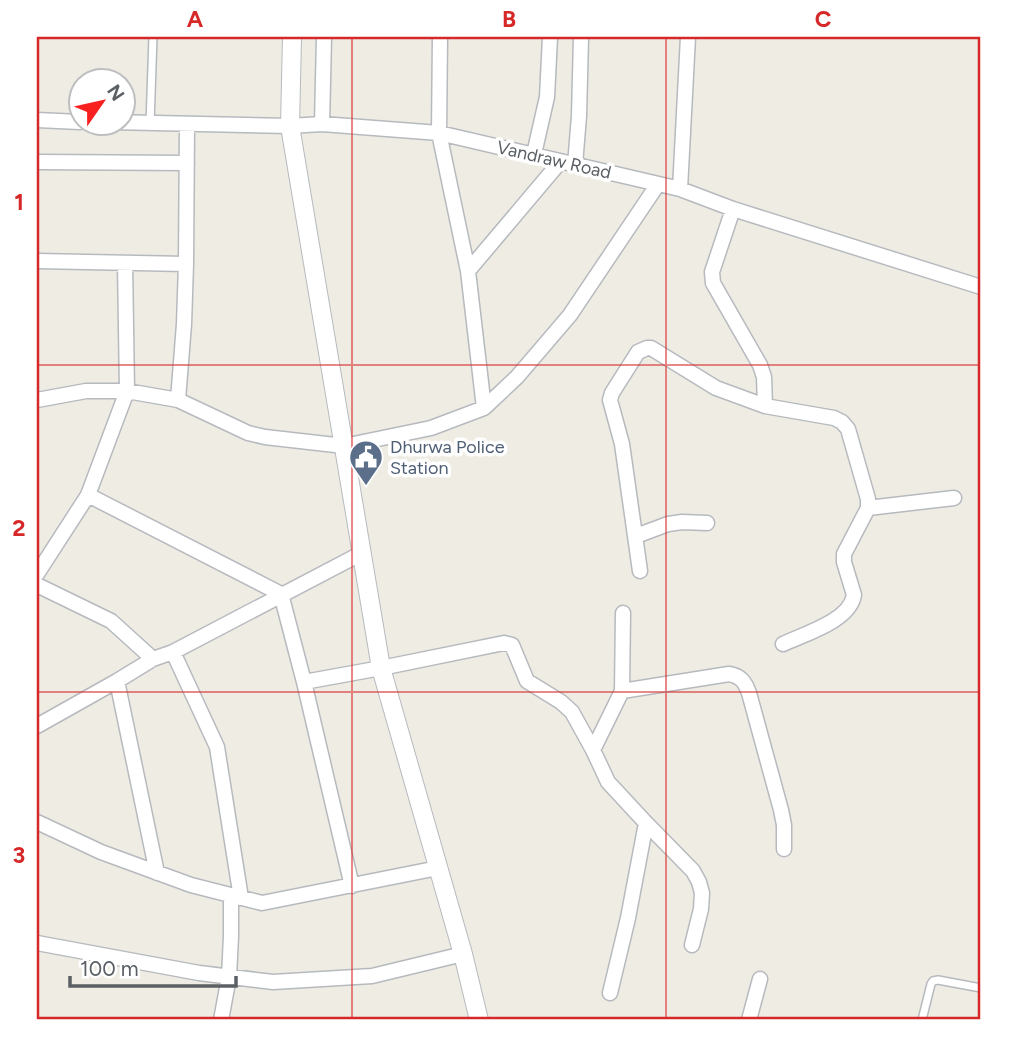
<svg xmlns="http://www.w3.org/2000/svg" width="1018" height="1057" font-family="Figtree,sans-serif">
<style>
.lines{fill:none;stroke-linecap:round;stroke-linejoin:round}
.service-casing{stroke:#b6babf;stroke-width:10}
.minor-casing{stroke:#b6babf;stroke-width:17}
.tertiary-casing{stroke:#b6babf;stroke-width:20}
.service{stroke:#fff;stroke-width:7}
.minor{stroke:#fff;stroke-width:14}
.tertiary{stroke:#fff;stroke-width:18}
.grid{fill:none;stroke:#d62828;stroke-width:2;stroke-opacity:0.55}
.labels{text-anchor:middle;dominant-baseline:central;stroke-width:7;stroke-linejoin:round;paint-order:stroke}
.street-label{font-size:18px;fill:#5b6065;stroke:#fff}
.service-label{font-size:18px;fill:#4e5e75;stroke:#fff;text-anchor:start}
.neatline{fill:none;stroke:#d62828;stroke-width:2.5}
.grid-label{font-size:23px;text-anchor:middle;font-weight:bold;fill:#d62828}
</style>
<rect width="100%" height="100%" fill="#efece3"/>
<g class="lines">
<g class="service-casing">
<path id="service" d="M150 124 153 37
M922 1020 931 984 933 981 938 980 981 988"/>
</g>
<g class="minor-casing">
<path id="minor" d="M440 37 439 133 468 271 484 408
M37 120 80 122
M111 122 290 126 322 124 439 133 680 189 733 209 981 287
M322 124 324 37
M534 154 547 97 550 37
M37 162 187 163
M575 165 579 116 581 37
M680 189 688 37
M733 209 712 272 713 283 760 365 764 377 765 406
M37 261 186 264 187 124
M468 271 560 162
M37 400 86 391H127L178 400 248 433 265 437 344 446 431 428 484 408 517 377 570 315 658 184
M178 400 184 324 186 264
M88 495 281 594 304 682 352 886
M868 508 954 498
M636 536 668 524 682 522 707 523
M640 571 622 444 610 400 612 393 638 352 647 348H651L716 388 765 406 834 418 842 422 848 429 868 499V508L844 554V562L854 595C850 621 804 634 783 644
M37 574 88 495 127 391 125 263
M37 585 111 621 153 659
M173 652 217 747 241 898
M117 681 157 873
M304 682 381 668 504 643 512 645 527 681 561 702 572 712 593 750 608 782 646 823 693 871 699 882 702 893 701 909 692 945
M622 691 729 674C741 676 745 682 749 693L781 810 784 825V849
M37 726 117 681 153 659 173 652 362 553
M593 750 622 691 623 613
M37 822 101 852 191 885 262 903 438 868
M37 943 199 973 273 982 372 976 463 954
M610 993 628 918 646 823
M221 1020 229 977 231 936V895
M749 1020 760 979"/>
</g>
<g class="tertiary-casing">
<path id="tertiary" d="M292 37 290 126 381 668 463 954 479 1020"/>
</g>
<use href="#service" class="service"/>
<use href="#minor" class="minor"/>
<use href="#tertiary" class="tertiary"/>
</g>
<path class="grid" d="M352 37V1020M666 37V1020M37 365H981M37 692H981"/>
<defs>
<g id="civic-pin" transform="scale(1.75)"><path d="M0 17L-7.5 6A9.5 9.5 0 1 1 7.5 6Z" fill="#5c6f8a" stroke="#fff"/><path d="M-.6-6.5H3V-4.5H.6V-3L4-1V1h2V6H-6V1h2V-1L-.6-3ZM-1.2 2.5V6h2.4V2.5Z" fill="#fff"/></g>
</defs>
<g fill-rule="evenodd">
<use href="#civic-pin" x="366" y="457"/>
</g>
<g class="labels">
<g class="street-label">
<text transform="translate(554 160) rotate(13)">Vandraw Road</text>
</g>
<g class="service-label">
<text x="390" y="447">Dhurwa Police<tspan x="390" dy="21">Station</tspan></text>
</g>
</g>
<rect width="1018" height="1057" fill="none" stroke="#ffffff" stroke-width="77"/>
<g transform="translate(102 102) rotate(56)"><circle r="33" fill="#ffffff" stroke="#bdbfc1" stroke-width="2"/>
<path d="M0-5L12 26L0 18L-12 26Z" fill="#f92120"/>
<text y="-10" font-size="19" font-weight="bold" text-anchor="middle" fill="#5b6065">N</text>
</g>
<path d="M70 976v10h166v-10" fill="none" stroke="#5b6065" stroke-width="3.5"/>
<text x="80" y="976" font-size="21" fill="#5b6065" stroke="#ffffff" stroke-width="5" paint-order="stroke">100 m</text>
<rect x="38" y="38" width="941" height="980" class="neatline"/>
<g class="grid-label">
<text x="195" y="27">A</text>
<text x="509" y="27">B</text>
<text x="823" y="27">C</text>
<text x="19" y="210">1</text>
<text x="19" y="536">2</text>
<text x="19" y="863">3</text>
</g>
</svg>
